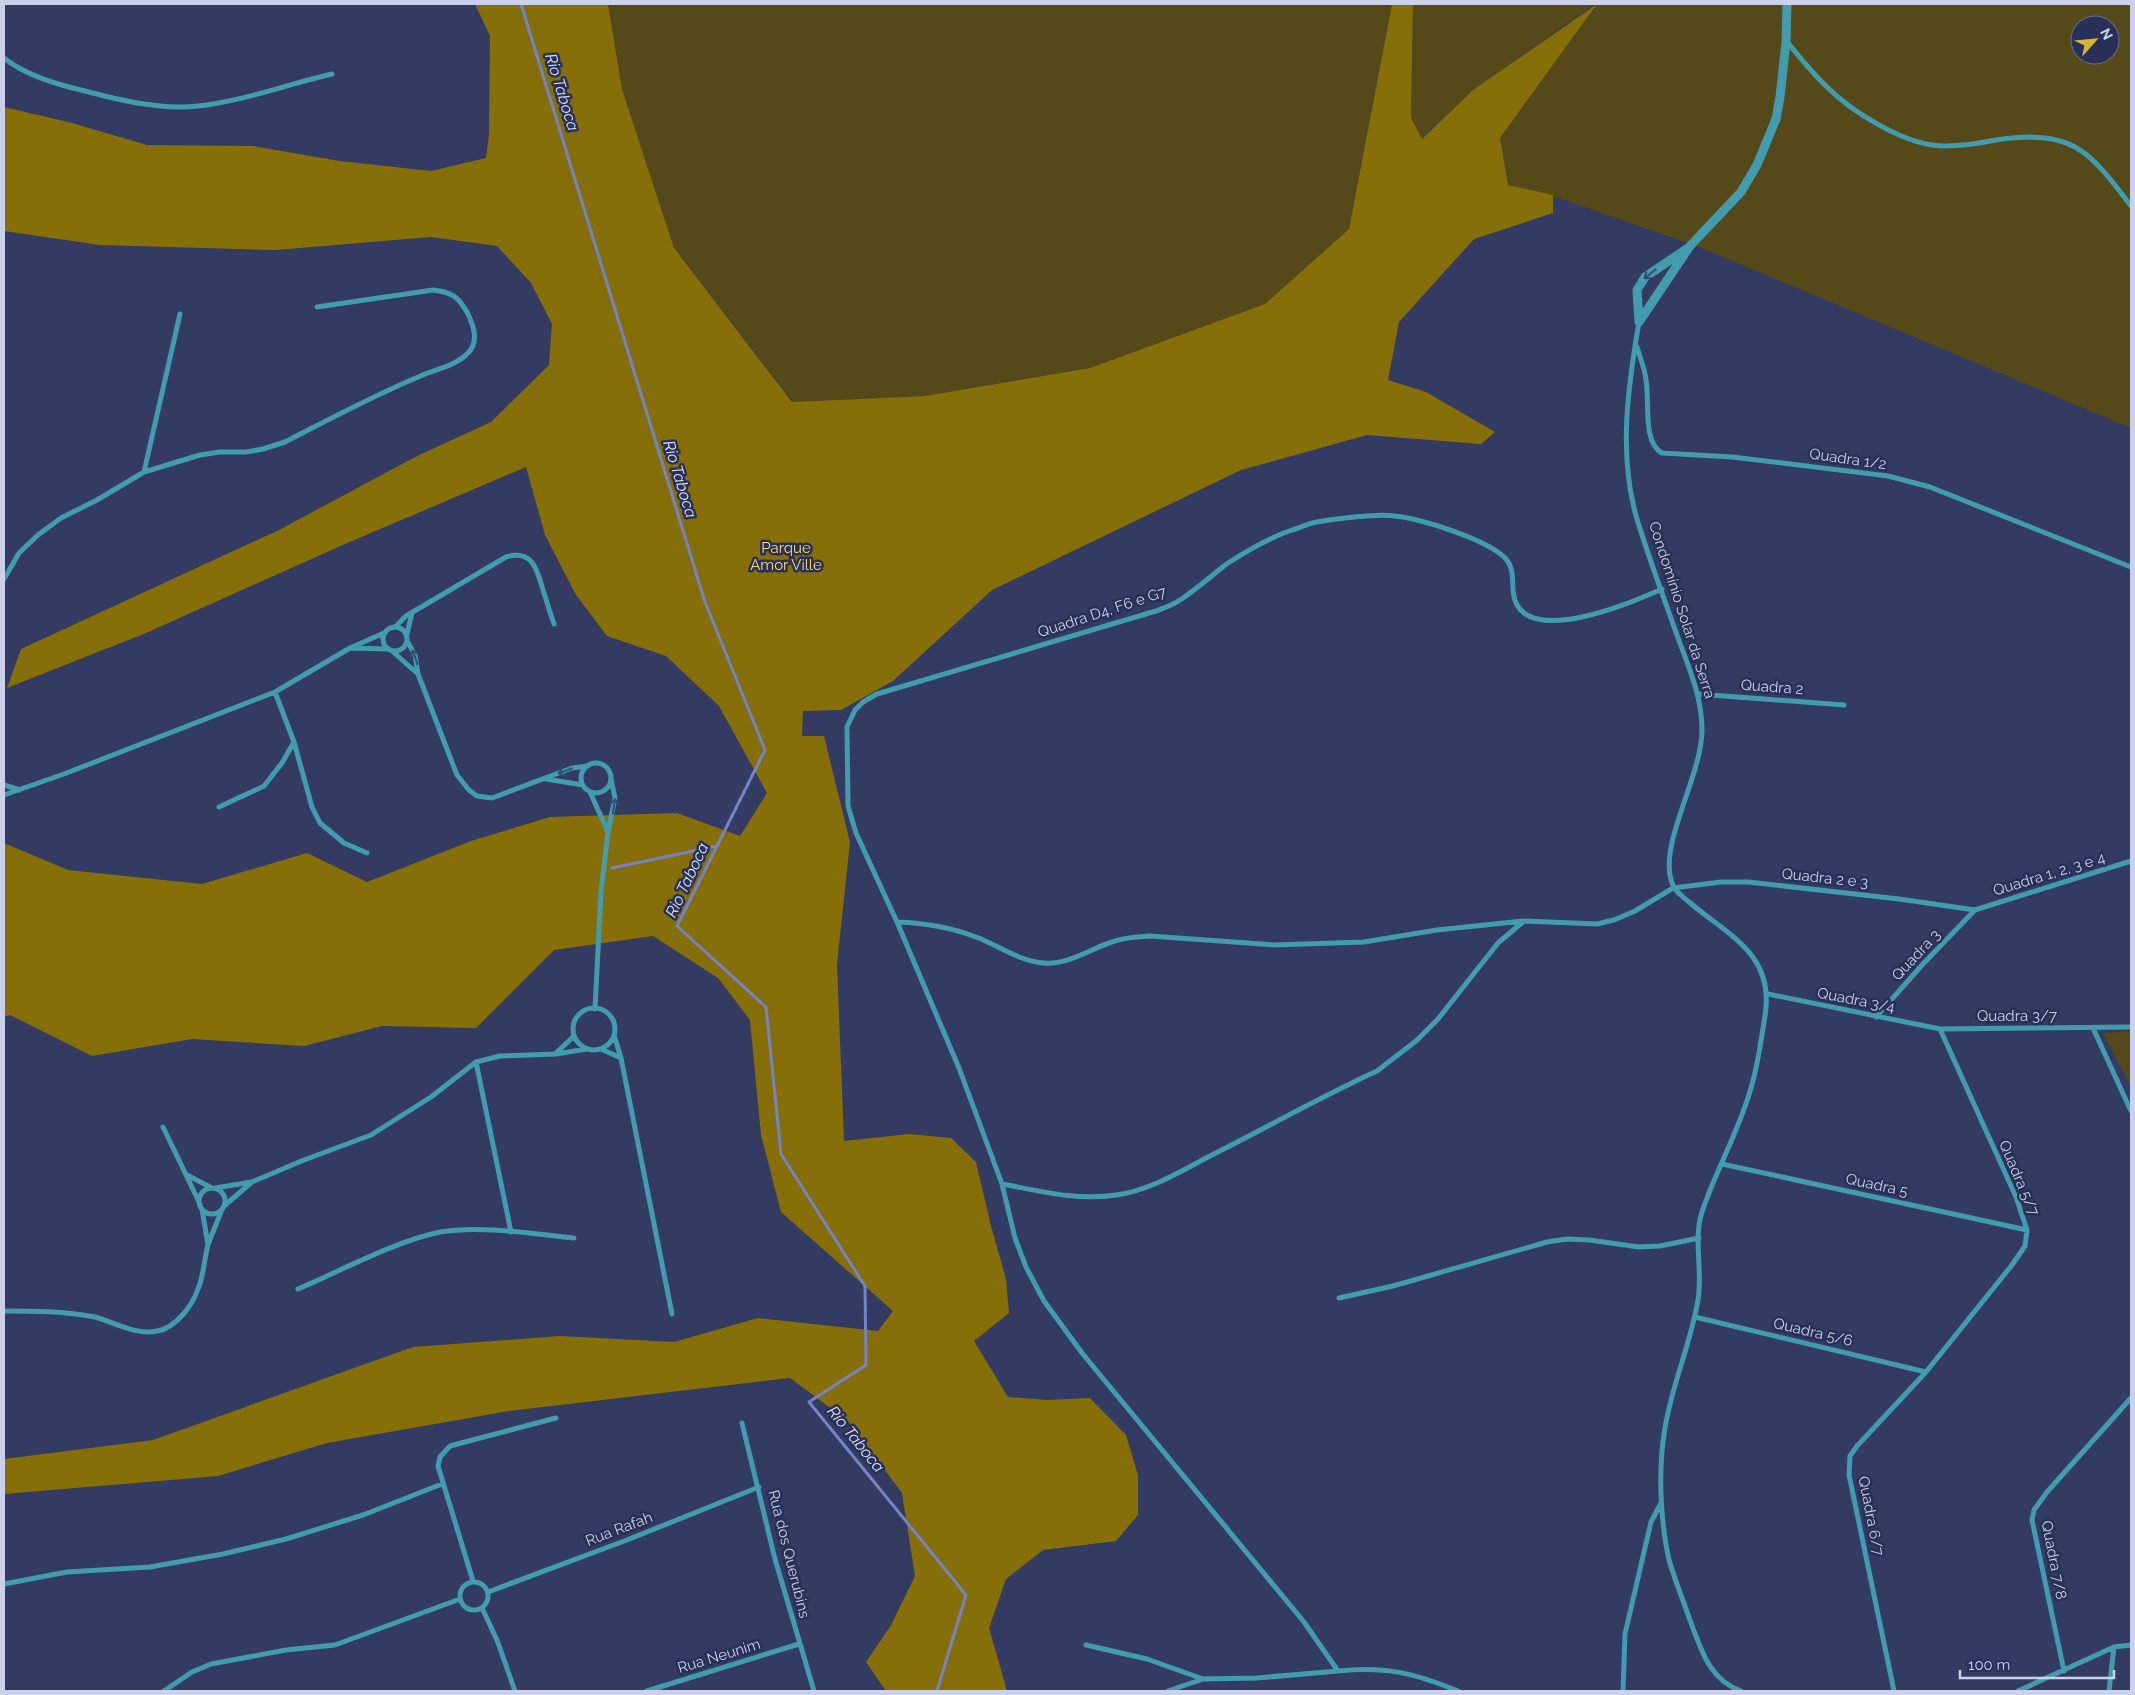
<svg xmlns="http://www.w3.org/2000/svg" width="2135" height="1695" font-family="Raleway,sans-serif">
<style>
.green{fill:#554819;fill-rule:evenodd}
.forest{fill:#866e08}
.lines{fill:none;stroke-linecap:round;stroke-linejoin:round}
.stream{stroke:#7683c7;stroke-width:3}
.minor{stroke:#429cae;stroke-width:5}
.tertiary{stroke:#429cae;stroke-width:9}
.oneway{stroke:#305071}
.labels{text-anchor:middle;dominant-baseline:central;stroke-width:5;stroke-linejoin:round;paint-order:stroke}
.street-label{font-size:15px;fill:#cbd1ea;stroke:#293057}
.park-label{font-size:15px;fill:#fada6c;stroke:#293057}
.water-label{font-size:16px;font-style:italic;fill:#dae0f8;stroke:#293057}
</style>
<rect width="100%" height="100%" fill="#333b62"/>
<path class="green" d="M608 4H1392L1349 229 1265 304 1090 368 925 396 793 402 674 248 622 89Z
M1413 4H1595L1473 90 1421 139 1411 118Z
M1597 4H2131V428L1699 247 1553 196 1508 185 1500 138ZM2080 25H2110V55H2080Z
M2131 1031V1087L2103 1033Z"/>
<path class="forest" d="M475 4H608L622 89 674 248 792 402 925 396 1090 368 1265 304 1349 229 1392 4H1413L1411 118 1422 139 1473 90 1597 4 1500 138 1508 185 1553 195V213L1474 239 1399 322 1388 380 1426 392 1495 432 1481 444 1367 435 1241 470 992 590 893 681 841 710 803 711 802 736H824L850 842 837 964 844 1141 909 1134 951 1138 976 1162 991 1226 1006 1279 1009 1313 974 1341 1008 1397 1047 1400 1090 1398 1126 1435 1138 1475V1515L1116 1541 1043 1550 1006 1579 989 1628 1007 1691H886L866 1662 891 1625 915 1576 902 1493 848 1421 790 1378 509 1411 327 1443 218 1476 4 1494V1459L153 1440 413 1347 560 1336 674 1342 758 1318 878 1331 893 1311 781 1212 761 1135 750 1020 718 978 653 936 554 950 476 1028 382 1026 304 1046 192 1039 92 1056 10 1015 4 1017V843L68 870 202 884 307 853 367 882 471 841 550 817 677 813 740 836 767 793 719 706 666 656 607 636 576 595 545 535 526 467 345 544 146 633 7 688 21 649 279 530 415 457 491 422 549 365 552 324 531 283 497 246 431 237 276 250 100 245 4 231V107L72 123 147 145 253 146 340 161 431 171 486 158 489 135 490 36Z"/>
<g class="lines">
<path class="stream" d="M521 4 705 602 765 750 677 926 766 1007 781 1154 865 1286 866 1365 809 1402 966 1595 937 1691
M612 868 717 846"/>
<path class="minor" d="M1787 42C1800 57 1812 73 1827 87 1851 111 1898 140 1932 145 1953 148 1976 144 1996 140 2072 129 2088 149 2131 206
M4 58C25 75 55 84 81 90 119 100 159 110 198 106 244 101 288 84 332 74
M1639 322C1628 386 1618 456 1637 519 1649 559 1664 598 1678 638 1689 668 1702 697 1702 730 1702 775 1660 841 1671 880 1673 890 1681 895 1689 902 1729 936 1775 954 1765 1016 1761 1040 1758 1065 1751 1088 1739 1131 1716 1170 1702 1212 1693 1239 1703 1271 1698 1300 1691 1343 1672 1384 1665 1428 1658 1468 1660 1520 1669 1560 1675 1581 1684 1602 1691 1623 1702 1652 1710 1680 1741 1691
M1637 347C1640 358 1645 369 1646 380 1650 400 1642 442 1662 453L1732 457 1888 476 1930 487 2131 567
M144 472 180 314
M4 579 19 553 38 535 61 518 97 500 144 472 200 455 220 452H246L263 449 285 442C330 419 376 394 423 375 437 369 457 365 468 353 479 342 474 327 468 314 459 297 452 292 433 290L317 307
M396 626 406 616 506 557C533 549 537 570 543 590 547 602 550 613 554 624
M383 639a12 12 0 1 1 24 0a12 12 0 1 1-24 0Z
M407 634 412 613
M407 641 415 655 418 674 457 775 469 790 477 796 492 798 572 768 588 766
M350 648 388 649
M392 651 418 674
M275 692 294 742 312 807 320 823 344 843 367 853
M1698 694 1844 705
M581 778a15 15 0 1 1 30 0a15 15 0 1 1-30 0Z
M546 779 583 785
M4 785 20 790
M590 792 608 832
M4 795 64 774 275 692 350 648 384 633
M219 807 264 786 282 763 294 742
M897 922C925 923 950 927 976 937 997 945 1021 962 1044 963 1068 965 1090 949 1112 942 1124 937 1138 937 1150 936L1274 945 1364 942 1437 930 1523 921
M1768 994 1940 1029 2131 1027
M573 1029a21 21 0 1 1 42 0a21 21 0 1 1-42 0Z
M595 1009 601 891 608 832 615 798 611 779
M1876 1017 1923 964 1975 910
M2093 1028 2131 1111
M614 1035 621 1058 672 1314
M601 1049 621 1058
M556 1053 574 1036
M476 1062 511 1232
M163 1127 200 1204
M1722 1164 2027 1230
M187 1175 212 1188
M1002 1184C1040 1191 1077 1201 1116 1195 1149 1191 1181 1171 1210 1156 1266 1128 1320 1097 1377 1071L1416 1041 1438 1019 1498 943 1524 921 1597 924 1614 920 1635 911 1673 888 1721 882H1748L1899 899 1975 910 2131 861
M215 1188 252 1182 304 1160 371 1135 431 1097 476 1062 500 1056 556 1054 587 1049
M199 1201a13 13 0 1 1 26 0a13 13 0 1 1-26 0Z
M224 1206 252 1182
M202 1209 208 1245
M298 1289C340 1271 396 1241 440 1232 480 1225 534 1234 574 1238
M1339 1298 1393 1286 1547 1242 1567 1239 1589 1240 1639 1247 1660 1246 1699 1238
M4 1311C34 1311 64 1311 95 1317 114 1322 137 1336 157 1331 176 1328 192 1306 198 1289 204 1275 204 1259 208 1245 212 1233 218 1221 222 1209
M1695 1317 1926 1372
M742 1423 775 1559 814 1691
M473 1581 438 1466 440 1457 450 1446 556 1418
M460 1596a14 14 0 1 1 28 0a14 14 0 1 1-28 0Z
M4 1584 67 1572 150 1567 223 1554 286 1539 363 1515 442 1484
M488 1592 627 1540 759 1487
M482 1608 497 1640 515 1691
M1086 1645 1147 1659 1203 1679 1257 1678 1338 1671
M2064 1671 2032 1520 2034 1510 2047 1492 2131 1398
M164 1691 192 1672 211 1664 286 1650 335 1645 460 1599
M647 1691 799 1644
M1168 1691 1203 1679
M1458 1691C1414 1673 1385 1666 1338 1671L1304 1622 1082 1353 1044 1301 1026 1267 1015 1238 1002 1184 959 1068 897 922 856 833 848 806 847 727 855 710 863 702 877 694 1156 611C1164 608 1173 605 1180 600 1197 589 1212 575 1228 563 1248 550 1269 538 1292 530 1300 528 1308 523 1317 522 1335 519 1378 513 1395 516 1422 519 1485 539 1504 557 1518 570 1509 589 1516 603 1535 644 1633 602 1662 589
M1623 1691 1625 1634 1651 1522 1661 1503
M1894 1691 1849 1475 1850 1456 1857 1446 1926 1372 2012 1265 2025 1246 2027 1230 2016 1197 1940 1029
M2018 1691 2114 1647 2131 1645
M2109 1691 2114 1647"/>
<path class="tertiary" d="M1639 322 1690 246 1741 192 1757 165 1776 119 1780 97 1786 42 1787 4
M1639 322 1637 290 1645 277 1688 248"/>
</g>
<defs><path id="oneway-shaft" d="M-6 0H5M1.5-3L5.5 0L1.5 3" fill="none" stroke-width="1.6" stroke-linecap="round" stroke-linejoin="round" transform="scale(1.25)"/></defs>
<g class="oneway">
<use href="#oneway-shaft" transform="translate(1650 274) rotate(141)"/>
<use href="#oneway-shaft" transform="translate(415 657) rotate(-109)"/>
<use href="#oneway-shaft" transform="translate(565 771) rotate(160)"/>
<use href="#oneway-shaft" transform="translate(614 806) rotate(-82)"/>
</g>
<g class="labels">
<g class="street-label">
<text transform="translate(1848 459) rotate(8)">Quadra 1/2</text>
<text transform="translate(1682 610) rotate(72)">Condomínio Solar da Serra</text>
<text transform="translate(1102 612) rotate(-18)">Quadra D4, F6 e G7</text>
<text transform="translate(1772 687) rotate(4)">Quadra 2</text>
<text transform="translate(2049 874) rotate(-17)">Quadra 1, 2, 3 e 4</text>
<text transform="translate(1825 878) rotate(6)">Quadra 2 e 3</text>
<text transform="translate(1916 955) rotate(-47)">Quadra 3</text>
<text transform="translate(1856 1000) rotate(11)">Quadra 3/4</text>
<text x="2017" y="1016">Quadra 3/7</text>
<text transform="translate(2019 1178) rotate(67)">Quadra 5/7</text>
<text transform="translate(1877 1185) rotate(12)">Quadra 5</text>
<text transform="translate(1813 1332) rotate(13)">Quadra 5/6</text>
<text transform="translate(1871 1516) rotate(79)">Quadra 6/7</text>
<text transform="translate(619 1529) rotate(-21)">Rua Rafah</text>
<text transform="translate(789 1554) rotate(76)">Rua dos Querubins</text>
<text transform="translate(2054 1560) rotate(79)">Quadra 7/8</text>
<text transform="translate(719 1656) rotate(-17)">Rua Neunim</text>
</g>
<g class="park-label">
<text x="786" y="548">Parque<tspan x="786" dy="17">Amor Ville</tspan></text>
</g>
<g class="water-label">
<text transform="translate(562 92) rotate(73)">Rio Taboca</text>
<text transform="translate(680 479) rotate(73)">Rio Taboca</text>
<text transform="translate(687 880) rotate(-65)">Rio Taboca</text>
<text transform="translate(856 1439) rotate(51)">Rio Taboca</text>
</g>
</g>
<rect width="2135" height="1695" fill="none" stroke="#cbd1ea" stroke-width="10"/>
<g transform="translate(2095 40) rotate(63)"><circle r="24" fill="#293057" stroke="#6a7092"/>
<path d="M0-4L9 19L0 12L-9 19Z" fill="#d6b534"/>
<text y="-8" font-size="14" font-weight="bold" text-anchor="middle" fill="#cbd1ea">N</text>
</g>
<path d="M1960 1670v8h154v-8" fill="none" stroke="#cbd1ea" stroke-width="2.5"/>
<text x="1968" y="1670" font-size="15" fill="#cbd1ea" stroke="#293057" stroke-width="4" paint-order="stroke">100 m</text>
</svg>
